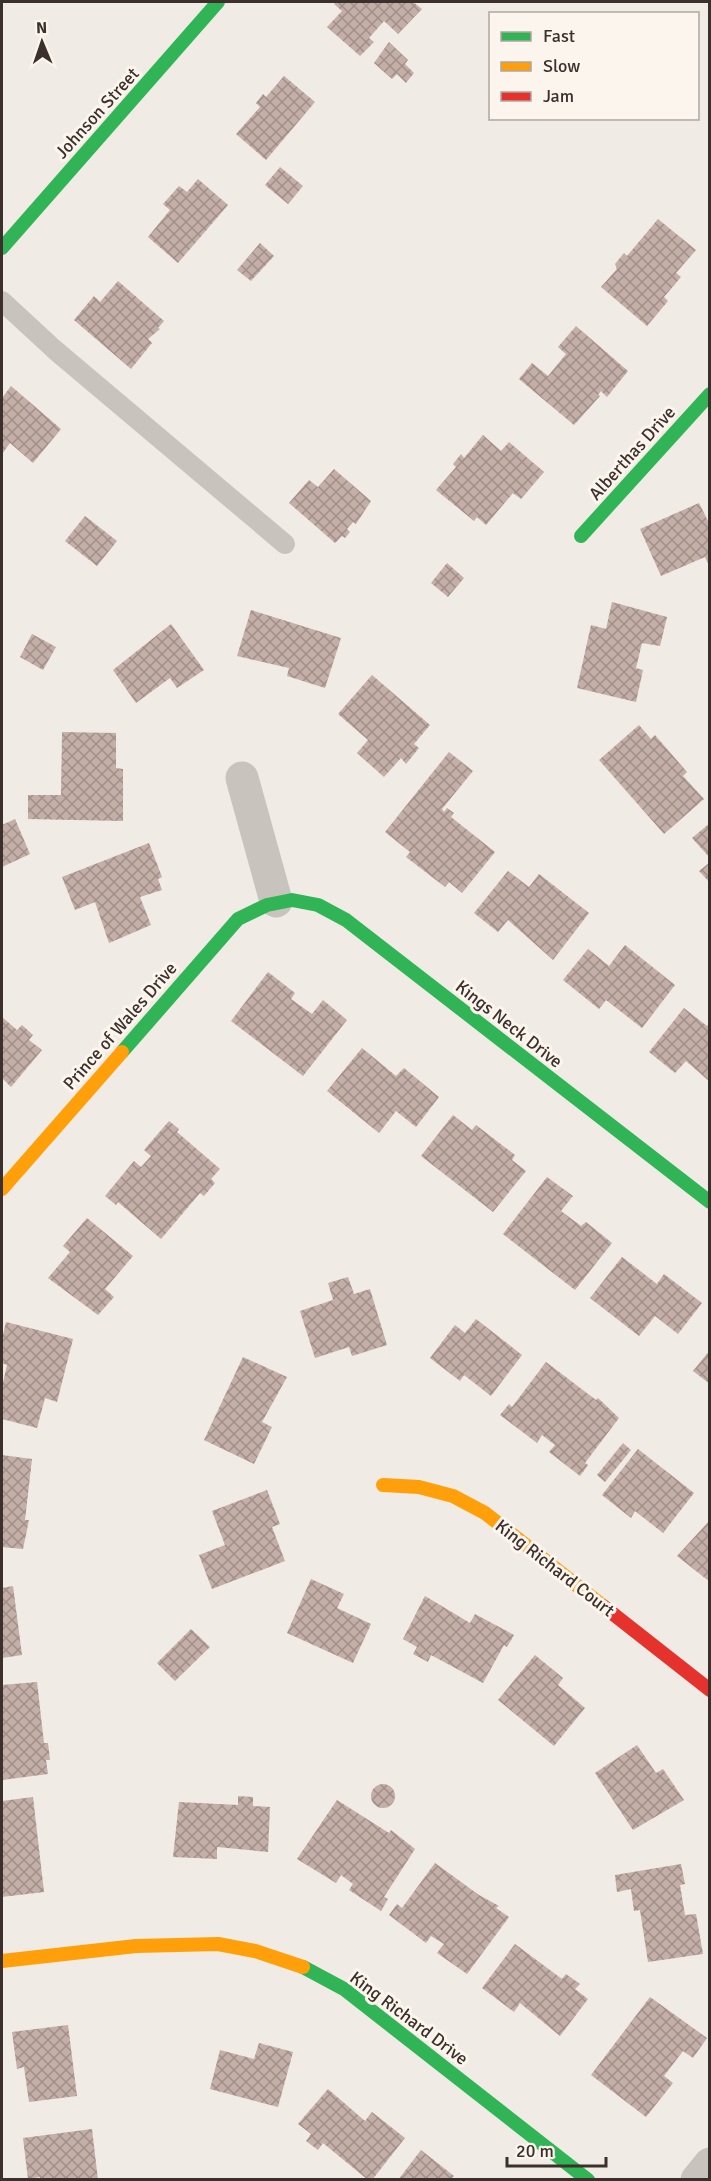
<svg xmlns="http://www.w3.org/2000/svg" width="711" height="2181" font-family="Signika,sans-serif">
<style>
.building{fill:url(#building-cross-hatch)}
.lines{fill:none;stroke-linecap:round;stroke-linejoin:round}
.lane{stroke:#c9c3be;stroke-width:20}
.street{stroke:#c9c3be;stroke-width:33}
.fast{stroke:#30b455;stroke-width:14}
.slow{stroke:#ff9f0a;stroke-width:14}
.jam{stroke:#e5322d;stroke-width:14}
.labels{text-anchor:middle;dominant-baseline:central;stroke-width:6;stroke-linejoin:round;paint-order:stroke}
.street-label{font-size:18px;fill:#3b302b;stroke:#fbf5ee}
</style>
<defs>
<pattern id="building-cross-hatch" width="8" height="8" patternUnits="userSpaceOnUse" patternTransform="scale(1.5)"><rect width="8" height="8" fill="#c3afa7"/><path d="M0 0l8 8M0 8l8-8" fill="none" stroke="#a08f88"/></pattern>
</defs>
<rect width="100%" height="100%" fill="#f0ebe5"/>
<path class="building" d="M336 2H413L422 9 398 34 384 21 369 38 374 42 360 56 327 27 342 11 334 4Z
M389 42 408 60 405 64 414 73 406 83 397 74 392 79 374 63Z
M284 76 315 102 266 160 236 134 260 107 256 103 263 94 266 97Z
M280 167 303 186 288 204 265 185Z
M198 179 228 205 178 263 148 237 170 210 163 204 179 186 187 192Z
M658 219 696 250 676 273 681 277 664 297 668 301 647 326 601 287 617 269 615 264 624 253 627 256Z
M260 243 274 256 251 281 237 270Z
M118 281 164 321 158 328 160 329 148 339 152 343 131 369 74 320 94 296 100 302Z
M576 326 628 371 607 397 601 391 598 395 600 396 574 425 519 379 532 363 548 376 566 354 558 347Z
M11 386 61 429 33 463 10 443 2 454V398Z
M483 435 501 451 509 442 544 472 521 499 513 493 486 525 477 517 474 521 436 490 456 467 453 464 461 454 464 458Z
M334 469 371 501 356 524 353 522 347 529 350 532 345 538 342 536 335 543 289 503 309 480 318 487Z
M699 503 710 525V568L705 557 661 576 640 529Z
M85 516 117 541 97 566 65 541Z
M447 563 464 578 448 597 431 583Z
M612 602 667 617 660 646 642 643 636 668 643 670 636 702 577 688 591 625 606 629Z
M251 610 341 638 325 688 287 676 289 668 237 656Z
M171 624 204 670 177 688 170 678 136 703 113 670Z
M32 634 56 647 43 670 20 657Z
M372 675 430 725 414 744 419 748 406 764 401 758 384 777 357 753 368 740 338 714Z
M639 725 651 739 655 735 687 772 683 776 704 799 664 834 599 760Z
M62 732 116 733V768L123 769V821L28 819V795H61Z
M449 752 473 771 442 809 444 812 447 808 454 813 451 817 495 852 462 893 449 882 445 887 406 857 410 852 385 832Z
M15 819 30 854 2 867V825Z
M710 823V858L692 838Z
M149 843 162 877 158 879 162 890 140 897 151 925 109 943 95 902 75 910 62 877Z
M710 862V883L699 871Z
M508 871 529 887 539 874 589 913 553 960 508 920 498 932 474 913Z
M625 945 675 985 642 1028 606 1000 599 1009 563 980 588 949 609 966Z
M268 972 295 993 291 999 312 1014 323 1000 347 1020 303 1076 231 1021Z
M684 1008 707 1026 710 1022V1082L686 1061 675 1073 649 1052Z
M2 1017 17 1030 22 1025 33 1035 29 1040 42 1050 11 1087 2 1078Z
M362 1048 396 1076 404 1068 439 1097 416 1127 396 1111 379 1133 327 1091Z
M453 1115 472 1130 476 1125 515 1155 512 1160 526 1171 493 1212 421 1156Z
M169 1121 179 1129 177 1132 220 1169 211 1179 215 1183 204 1196 200 1193 161 1239 118 1202 116 1205 105 1196 134 1161 141 1167 151 1156 144 1150Z
M547 1177 573 1196 561 1211 581 1226 586 1222 612 1243 575 1290 503 1234Z
M87 1218 133 1256 105 1289 114 1297 98 1315 48 1278 70 1252 63 1246Z
M622 1257 657 1284 664 1274 702 1303 678 1334 655 1316 639 1336 590 1298Z
M348 1277 354 1294 370 1289 387 1345 352 1356 349 1347 315 1358 300 1311 333 1300 328 1283Z
M476 1319 522 1355 491 1396 464 1375 460 1381 430 1358 455 1325 465 1333Z
M6 1322 73 1339 57 1402 45 1398 37 1428 2 1419V1387L7 1365 2 1363V1339Z
M710 1350V1384L693 1371Z
M243 1357 287 1377 262 1422 272 1427 254 1464 204 1440Z
M546 1362 596 1400 598 1398 619 1418 585 1463 588 1465 580 1476 549 1452 555 1445 542 1435 537 1443 500 1415 509 1404 512 1407Z
M623 1443 631 1450 605 1482 597 1475Z
M638 1449 694 1493 663 1533 635 1511 631 1518 602 1495Z
M2 1455 32 1459 25 1520H29L23 1549 2 1547Z
M267 1490 280 1524 272 1527 285 1561 212 1589 199 1555 225 1545 212 1511Z
M710 1520V1582L677 1556Z
M311 1579 344 1594 337 1608 371 1624 353 1663 287 1633Z
M13 1586 22 1655 2 1658V1588Z
M425 1596 470 1623 475 1614 514 1635 507 1647 504 1645 483 1683 431 1655 428 1662 413 1654 417 1647 403 1639Z
M191 1629 210 1647 175 1681 157 1663Z
M535 1655 563 1678 558 1685 585 1708 554 1746 498 1700Z
M37 1682 44 1743H48L50 1760H46L48 1774 2 1780V1685Z
M637 1745 656 1773 663 1769 684 1800 633 1830 595 1773Z
M371 1796a12 12 0 1 1 24 0a12 12 0 1 1-24 0Z
M238 1796 253 1797V1806L270 1807 268 1852 217 1847V1859L173 1857 179 1802 238 1805Z
M33 1797 44 1892 2 1897V1801Z
M337 1800 389 1833 391 1830 415 1849 384 1897 388 1899 381 1911 349 1890 353 1884 341 1875 336 1883 297 1859Z
M435 1863 479 1895 499 1906 496 1908 509 1917 467 1974 437 1953 444 1944 431 1936 426 1943 389 1915 397 1904 402 1908Z
M681 1864 685 1884 680 1885 685 1915 696 1914 703 1954 648 1962 640 1910 634 1911 631 1889 617 1892 615 1875Z
M515 1944 562 1979 566 1974 580 1984 575 1989 588 1999 560 2036 520 2003 514 2012 482 1988Z
M650 1997 707 2038 693 2058 683 2051 664 2076 673 2083 646 2117 591 2075Z
M68 2025 77 2096 29 2102 24 2067 17 2069 12 2032Z
M259 2043 293 2052 278 2107 210 2089 220 2050 254 2059Z
M328 2089 365 2121 372 2112 405 2138 372 2180H368L323 2143 318 2150 306 2141 311 2134 298 2124Z
M92 2129 98 2180H40V2177L28 2179 23 2138Z
M421 2150 454 2176 451 2180H398Z"/>
<g class="lines">
<path class="lane" d="M2 301 55 350 285 544"/>
<path class="street" d="M242 778 276 901
M697 2180 710 2164"/>
<path class="fast" d="M2 248 218 2
M581 536 710 394
M122 1052 238 919 267 905 292 900 318 905 346 920 710 1202
M303 1967 344 1989 588 2180"/>
<path class="slow" d="M2 1189 122 1052
M383 1485 419 1487 453 1496 485 1513 603 1606
M2 1961 136 1946 218 1944 255 1951 303 1967"/>
<path class="jam" d="M603 1606 710 1690"/>
</g>
<g class="labels">
<g class="street-label">
<text transform="translate(97 113) rotate(-48)">Johnson Street</text>
<text transform="translate(632 453) rotate(-48)">Alberthas Drive</text>
<text transform="translate(509 1024) rotate(38)">Kings Neck Drive</text>
<text transform="translate(120 1026) rotate(-49)">Prince of Wales Drive</text>
<text transform="translate(555 1568) rotate(38)">King Richard Court</text>
<text transform="translate(409 2018) rotate(37)">King Richard Drive</text>
</g>
</g>
<rect width="711" height="2181" fill="none" stroke="#3b302b" stroke-width="6"/>
<rect x="489" y="12" width="210" height="108" fill="#fbf5ee" stroke="#aea6a0" stroke-width="1.5"/>
<rect x="501" y="32" width="30" height="9" fill="#30b455" stroke="#aea6a0" stroke-width="1.5"/>
<text x="543" y="42" font-size="18" fill="#3b302b">Fast</text>
<rect x="501" y="62" width="30" height="9" fill="#ff9f0a" stroke="#aea6a0" stroke-width="1.5"/>
<text x="543" y="72" font-size="18" fill="#3b302b">Slow</text>
<rect x="501" y="92" width="30" height="9" fill="#e5322d" stroke="#aea6a0" stroke-width="1.5"/>
<text x="543" y="102" font-size="18" fill="#3b302b">Jam</text>
<g transform="translate(42 42) rotate(358)" stroke="#fbf5ee" stroke-width="4.5" paint-order="stroke">
<path d="M0-4.5L10 22L0 15L-10 22Z" fill="#3b302b"/>
<text y="-9" font-size="16" font-weight="bold" text-anchor="middle" fill="#3b302b">N</text>
</g>
<path d="M507 2157v9h99v-9" fill="none" stroke="#3b302b" stroke-width="3"/>
<text x="516" y="2157" font-size="18" fill="#3b302b" stroke="#fbf5ee" stroke-width="4.5" paint-order="stroke">20 m</text>
</svg>
